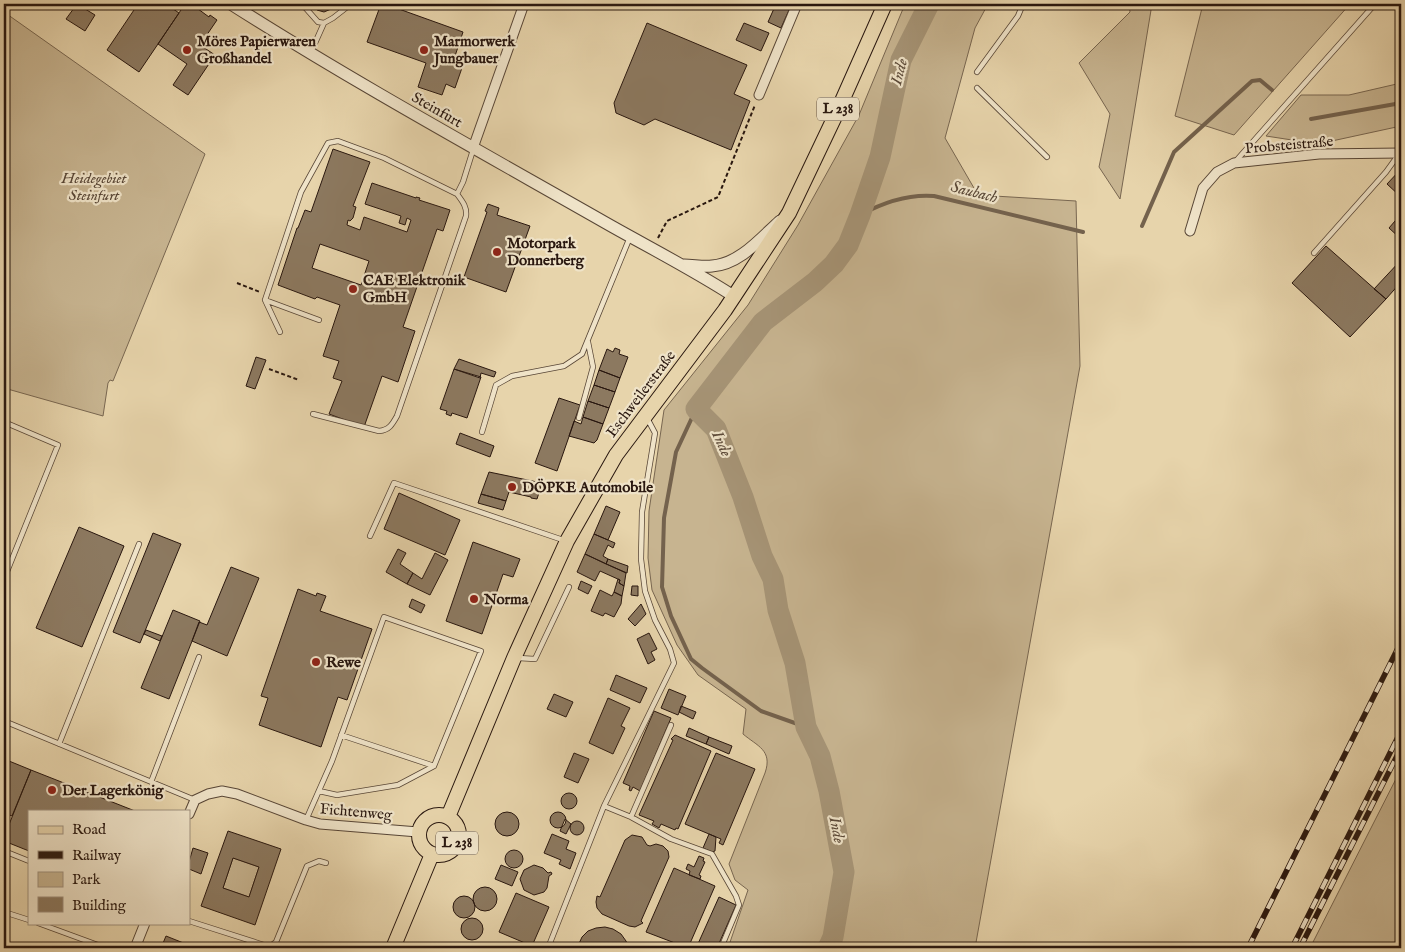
<svg xmlns="http://www.w3.org/2000/svg" width="1405" height="952" font-family="'IM FELL English',serif">
<style>
.green{fill:#c7b490;stroke:#786650}
.lines{fill:none;stroke-linecap:round;stroke-linejoin:round}
.stream{stroke:#74624d;stroke-width:4}
.river{stroke:#a69476;stroke-width:21}
.building{fill:#8c7960;stroke:#29170f;fill-rule:evenodd}
.service-casing{stroke:#584636;stroke-width:6}
.minor-casing{stroke:#584636;stroke-width:11}
.tertiary-casing{stroke:#584636;stroke-width:13}
.primary-casing{stroke:#29170f;stroke-width:16}
.path{stroke:#29170f;stroke-width:2;stroke-dasharray:4 2.5;stroke-linecap:butt}
.service{stroke:#efe3c8;stroke-width:4.5}
.minor{stroke:#efe3c8;stroke-width:9}
.tertiary{stroke:#efe3c8;stroke-width:11}
.primary{stroke:#e7d4ab;stroke-width:14}
.rail-casing{stroke:#29170f;stroke-width:5.5}
.rail{stroke:#efe3c8;stroke-width:4;stroke-dasharray:11;stroke-linecap:butt}
.poi-dot{fill:#8f2418;stroke:#efe3c8;stroke-width:2}
.labels{text-anchor:middle;dominant-baseline:central;stroke-width:4.5;stroke-linejoin:round;paint-order:stroke}
.shield{fill:#efe3c8;stroke:#645446;stroke-width:1}
.shield-label{font-size:14px;font-weight:bold;fill:#29170f}
.poi-label{font-size:15px;font-weight:bold;fill:#29170f;stroke:#efe3c8;text-anchor:start}
.street-label{font-size:15px;fill:#29170f;stroke:#efe3c8}
.park-label{font-size:15px;font-style:italic;fill:#584636;stroke:#efe3c8}
.water-label{font-size:16px;font-style:italic;fill:#5b4938;stroke:#efe3c8}
</style>
<rect width="100%" height="100%" fill="#e7d4ab"/>
<filter id="stains"><feTurbulence type="fractalNoise" baseFrequency=".004" numOctaves="4"/><feColorMatrix values="0 0 0 0 .2 0 0 0 0 .09 0 0 0 0 .02 0 0 0 .5 -.17"/></filter>
<radialGradient id="worn" r=".72"><stop offset=".6" stop-color="#630" stop-opacity="0"/><stop offset="1" stop-color="#630" stop-opacity=".3"/></radialGradient>
<path class="green" d="M905 4H988L975 28 945 138 978 195 1076 201 1080 366 975 948H728L748 890 735 880 729 864 765 773C773 750 757 746 743 734L746 709 698 675 677 645 652 590 648 558 649 511 664 410 748 305 798 225 859 115Z
M1129 4H1152L1120 199 1099 167 1110 114 1079 63 1130 12Z
M1203 4H1350L1234 135 1175 116Z
M4 12 205 154 113 381 110 380 108 383 103 416 4 388Z
M1401 83V126L1318 144 1266 136 1301 95H1349Z
M1401 769V948H1310Z
M233 858 259 867 249 897 223 888Z"/>
<g class="lines">
<path class="stream" d="M1311 119 1401 103
M860 215C882 203 909 194 934 196L1083 232
M1142 226 1174 152 1252 81 1260 80 1272 90
M696 409 676 452 664 518 662 587 671 616 691 659 702 668 761 711 806 727"/>
<path class="river" d="M828 948 833 937 844 872 829 791 820 756 806 727 795 663 778 610 773 579 762 556 743 497 716 429 696 409 763 322 815 282 834 264 848 245 860 215 880 157 901 60 929 4"/>
</g>
<path class="building" d="M77 4 95 15 85 31 66 19Z
M138 4H166L179 13 139 72 107 50Z
M185 4H193L194 6 209 17 210 15 217 20 200 45 215 55 188 95 173 85 187 64 158 44Z
M315 4H343L324 12 317 10Z
M381 4H385L463 32 454 59 464 62 455 88 446 84 442 95 418 87 426 63 367 42Z
M776 4 789 10 781 28 768 22Z
M647 23 747 65 734 94 750 101 731 150 655 119 644 125 616 113 614 103Z
M744 23 769 33 761 51 736 40Z
M333 149 370 162 353 206 356 207 353 218 350 221 348 220 347 225 360 230 364 217 407 232 411 220 407 218 405 225 399 223 401 216 365 204 372 183 416 198V197L420 198 419 200 450 210 443 231 437 229 403 327 415 331 398 382 382 376 364 427 329 414 342 381 333 378 339 361 323 356 340 305 317 297 315 299 278 285 297 228H298L305 210 311 212ZM320 244 369 261 361 285 312 268Z
M1401 169V197L1387 184Z
M488 204 499 208 497 215 530 226 506 292 464 277 487 212 485 211Z
M1401 214V239L1389 228Z
M1326 246 1386 299 1350 337 1292 283Z
M1401 260V282L1386 299 1374 289Z
M615 348 620 350 619 354 628 357 620 378 599 370 607 349 613 352Z
M256 357 266 360 255 389 246 386Z
M459 359 496 372 494 377 481 373 480 378 454 369Z
M454 369 481 377 467 418 452 413 451 416 446 414 447 411 440 409Z
M599 370 620 378 615 392 594 385Z
M594 385 615 392 609 408 588 401Z
M559 398 580 405 557 471 535 463Z
M588 401 609 408 603 424 583 417Z
M583 417 603 424 597 440 594 443 569 436 574 421 581 424Z
M460 433 494 446 490 457 456 444Z
M489 472 542 483 537 499 531 498V497L509 492 506 501 481 494Z
M399 493 460 520 445 555 384 529Z
M481 494 506 501 503 510 478 503Z
M606 506 620 512 608 540 594 534Z
M79 527 124 546 82 647 36 628Z
M153 533 181 544 140 643 113 632Z
M594 534 615 543 613 548 608 545 603 556 608 559 606 564 585 554Z
M473 542 520 559 513 577 503 574 482 634 446 621Z
M398 549 406 553 400 564 413 573 407 584 386 572Z
M435 553 448 560 430 595 407 584 413 573 422 579Z
M585 554 626 573 624 586 619 583 620 580 600 571 595 581 577 572Z
M608 559 628 566 627 573 606 564Z
M231 567 259 578 227 656 192 641 199 622 207 625Z
M618 579 620 580 619 583 624 586 622 596 614 592Z
M581 581 592 586 588 594 578 589Z
M632 586H638V596L631 595Z
M298 589 316 596 317 593 326 596 320 611 372 629 347 700 338 697 321 747 259 725 268 698 261 696Z
M600 590 612 596 614 592 622 596 621 604 614 617 605 613 603 616 591 611Z
M412 599 425 605 421 613 409 607Z
M641 604 646 614 635 626 628 619Z
M173 610 200 621 169 699 141 688Z
M146 630 162 636 160 641 144 634Z
M649 633 657 649 651 652 655 660 648 664 637 639Z
M616 675 647 688 640 703 610 690Z
M669 689 686 696 678 715 661 708Z
M554 694 573 702 566 717 547 709Z
M608 698 630 708 621 726 625 728 613 754 589 743Z
M681 706 696 712 693 719 679 712Z
M654 711 671 718 640 791 633 787 631 791 629 790 630 786 623 783Z
M689 728 709 737 706 744 686 736Z
M675 735 711 751 678 829 676 828 675 830 661 824 659 828 652 824 654 821 639 815 673 740 671 739Z
M709 737 732 746 729 754 706 744Z
M574 753 589 759 578 783 564 777Z
M716 753 755 769 723 845 719 843 721 839 685 824Z
M9 761 31 770 12 816 4 813V774Z
M31 770 135 811H29V851L4 841V837Z
M561 801a8 8 0 1 1 16 0a8 8 0 1 1-16 0Z
M495 824a12 12 0 1 1 24 0a12 12 0 1 1-24 0Z
M550 820a8 8 0 1 1 16 0a8 8 0 1 1-16 0Z
M565 819 571 824 566 834 560 831Z
M570 828a7 7 0 1 1 14 0a7 7 0 1 1-14 0Z
M228 831 281 849 255 925 201 906ZM233 858 259 867 249 897 223 888Z
M552 834 569 841 566 849 576 853 570 869 559 864 561 860 544 853Z
M709 834 716 837 715 851 712 852 703 848Z
M632 835 642 837 647 845 650 846 656 844 663 846 668 851 669 857 641 921 643 923 635 927 629 926 602 914 597 908 596 902 597 896 600 897 625 840Z
M193 848 208 853 201 874 189 869V862Z
M505 859a9 9 0 1 1 18 0a9 9 0 1 1-18 0Z
M699 856 704 858 703 861 705 862 699 875 701 876 700 879 689 875 690 871 686 869 688 864 694 867Z
M501 865 518 872 512 886 495 879Z
M534 865 543 868 548 873 551 872 552 874 549 876 547 888 544 892 534 895 524 890 520 879 524 870Z
M674 868 715 886 688 948 646 932Z
M473 899a12 12 0 1 1 24 0a12 12 0 1 1-24 0Z
M516 893 549 907 532 946 499 932Z
M453 907a11 11 0 1 1 22 0a11 11 0 1 1-22 0Z
M719 897 736 905 717 948H702L697 946Z
M461 929a11 11 0 1 1 22 0a11 11 0 1 1-22 0Z
M605 927 613 929 621 934 626 941 629 948H577L582 937 588 931 596 928Z
M166 936 196 948H161Z
M4 941 21 948H4Z"/>
<g class="lines">
<g class="service-casing">
<path id="service" d="M302 4 318 22 324 23
M311 52 324 23 333 18 351 4
M977 72 1018 16 1023 4
M977 88 1047 157
M1235 162 1375 4
M1314 253 1386 172 1399 154
M265 300 280 332
M319 320 265 300 301 192 328 143 338 141 384 158 457 194 463 182 473 150
M313 414 379 431C389 430 392 425 397 416L466 216C467 207 463 202 457 194
M579 418 593 367 588 342
M647 418 655 433 642 512 641 559 645 591 655 620 670 649 674 663 604 806 631 817 671 839 712 854 736 896 739 905 721 948
M4 422 58 445 4 579
M482 432 496 385 512 376 564 366 582 354 630 237
M370 536 394 483 566 541
M518 658 535 659 569 587
M4 721 195 800
M341 735 434 766
M59 744 139 544
M151 782 199 657
M631 817 671 725
M306 820 332 761 384 617 481 651 434 766 398 785 337 795 319 791
M4 851 29 861
M4 912 29 920
M189 921 267 946 272 945 276 942 307 866 319 861 326 863
M38 923 106 948
M548 948 604 806"/>
</g>
<g class="minor-casing">
<path id="minor" d="M759 95 797 4
M473 148 524 4
M1190 231 1203 188 1217 172 1234 163 1319 154 1401 153
M189 814 195 800 208 794 222 791 237 794 306 820 320 824 418 832
M135 948 145 923"/>
</g>
<g class="tertiary-casing">
<path id="tertiary" d="M231 4C355 83 485 154 613 227 654 250 695 271 735 297
M684 265C693 265 703 267 712 266 740 264 761 238 780 221"/>
</g>
<g class="primary-casing">
<path id="primary" d="M419 835a20 20 0 1 1 40 0a20 20 0 1 1-40 0Z
M448 817 514 658 567 541 616 455 725 310 789 213 838 110 885 4
M393 948 432 854"/>
</g>
<path class="path" d="M658 238 667 221 718 197 755 105
M237 283 260 292
M269 369 299 380"/>
<use href="#service" class="service"/>
<use href="#minor" class="minor"/>
<use href="#tertiary" class="tertiary"/>
<use href="#primary" class="primary"/>
<g class="rail-casing">
<path id="rail" d="M1248 948 1401 642
M1292 948 1401 731
M1300 948 1401 748"/>
</g>
<use href="#rail" class="rail"/>
</g>
<g class="poi-dot">
<circle cx="187" cy="50" r="5"/>
<circle cx="424" cy="50" r="5"/>
<circle cx="497" cy="252" r="5"/>
<circle cx="353" cy="289" r="5"/>
<circle cx="512" cy="487" r="5"/>
<circle cx="474" cy="599" r="5"/>
<circle cx="316" cy="662" r="5"/>
<circle cx="52" cy="790" r="5"/>
</g>
<g class="labels">
<g class="shield">
<rect x="817" y="97.5" width="42" height="23" rx="4"/>
<rect x="436" y="831.5" width="42" height="23" rx="4"/>
</g>
<g class="shield-label">
<text x="838" y="109">L 238</text>
<text x="457" y="843">L 238</text>
</g>
<g class="poi-label">
<text x="197" y="41">Möres Papierwaren<tspan x="197" dy="17">Großhandel</tspan></text>
<text x="434" y="41">Marmorwerk<tspan x="434" dy="17">Jungbauer</tspan></text>
<text x="507" y="243">Motorpark<tspan x="507" dy="17">Donnerberg</tspan></text>
<text x="363" y="280">CAE Elektronik<tspan x="363" dy="17">GmbH</tspan></text>
<text x="522" y="487">DÖPKE Automobile</text>
<text x="484" y="599">Norma</text>
<text x="326" y="662">Rewe</text>
<text x="62" y="790">Der Lagerkönig</text>
</g>
<g class="street-label">
<text transform="translate(437 110) rotate(30)">Steinfurt</text>
<text transform="translate(1289 145) rotate(-5)">Probsteistraße</text>
<text transform="translate(641 394) rotate(-53)">Eschweilerstraße</text>
<text transform="translate(356 812) rotate(5)">Fichtenweg</text>
</g>
<g class="park-label">
<text x="94" y="178">Heidegebiet<tspan x="94" dy="17">Steinfurt</tspan></text>
</g>
<g class="water-label">
<text transform="translate(900 72) rotate(-75)">Inde</text>
<text transform="translate(974 193) rotate(14)">Saubach</text>
<text transform="translate(721 444) rotate(66)">Inde</text>
<text transform="translate(836 830) rotate(80)">Inde</text>
</g>
</g>
<rect width="1405" height="952" fill="none" stroke="#e7d4ab" stroke-width="20"/>
<rect x="5" y="5" width="1395" height="942" fill="none" stroke="#29170f" stroke-width="2.5"/>
<rect x="10" y="10" width="1385" height="932" fill="none" stroke="#29170f"/>
<rect x="28" y="810" width="162" height="115" fill="#efe3c8" stroke="#a0917e"/>
<rect x="38" y="826" width="25" height="8" fill="#e7d4ab" stroke="#a0917e"/>
<text x="72" y="834" font-size="15" fill="#29170f">Road</text>
<rect x="38" y="851" width="25" height="8" fill="#29170f" stroke="#a0917e"/>
<text x="72" y="860" font-size="15" fill="#29170f">Railway</text>
<rect x="38" y="872" width="25" height="15" fill="#c7b490" stroke="#a0917e"/>
<text x="72" y="884" font-size="15" fill="#29170f">Park</text>
<rect x="38" y="897" width="25" height="15" fill="#8c7960" stroke="#a0917e"/>
<text x="72" y="910" font-size="15" fill="#29170f">Building</text>
<rect width="100%" height="100%" filter="url(#stains)"/>
<rect width="100%" height="100%" fill="url(#worn)"/>
</svg>
